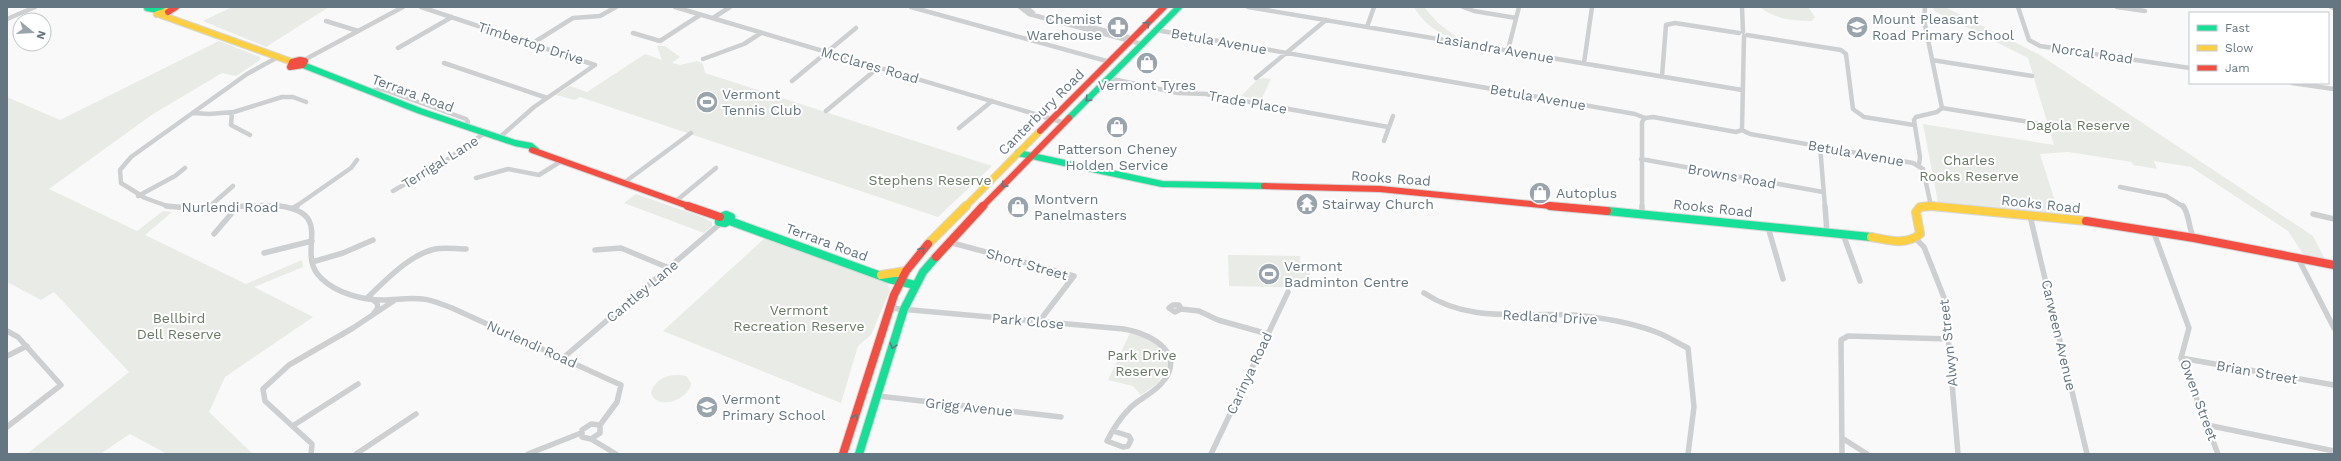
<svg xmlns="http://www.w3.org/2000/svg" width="2341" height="461" font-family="'Work Sans',sans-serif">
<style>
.green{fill:#e8ebe6}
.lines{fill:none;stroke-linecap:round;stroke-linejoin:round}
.fast-far1-casing{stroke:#d5d6d7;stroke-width:8}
.fast-casing{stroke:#d5d6d7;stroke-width:10}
.slow-far1-casing{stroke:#d5d6d7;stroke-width:8}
.slow-casing{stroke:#d5d6d7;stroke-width:10}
.jam-far1-casing{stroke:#d5d6d7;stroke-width:8}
.jam-casing{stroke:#d5d6d7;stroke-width:10}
.street-far1{stroke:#cecfd0;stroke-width:4.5}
.street{stroke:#cecfd0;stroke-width:5.5}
.fast-far1{stroke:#16e098;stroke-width:6}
.fast{stroke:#16e098;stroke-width:8}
.slow-far1{stroke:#ffcf43;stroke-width:6}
.slow{stroke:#ffcf43;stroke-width:8}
.jam-far1{stroke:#f24e42;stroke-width:6}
.jam{stroke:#f24e42;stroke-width:8}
.oneway{stroke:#657683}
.labels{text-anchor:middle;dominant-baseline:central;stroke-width:4;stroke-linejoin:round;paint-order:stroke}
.poi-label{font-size:14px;fill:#657683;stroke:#fff;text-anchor:start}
.street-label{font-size:14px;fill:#657683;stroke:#fff}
.park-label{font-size:14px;fill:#687a64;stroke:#fff}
</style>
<rect width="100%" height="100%" fill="#f9f9f9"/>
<path class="green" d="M232 7H329L266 47 203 21Z
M1414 7H1424L1438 23 1459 39C1440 36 1423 23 1414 7Z
M1760 7H1808L1815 17 1812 21C1794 21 1774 19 1760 7Z
M1933 7H1945L2040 55 2313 236 2325 259 2304 255 2288 231 2191 167 2154 161 2157 169 2133 165 2132 162 2068 152 2040 154 2059 214 1938 202 1923 124 2054 145 2028 58 1934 11Z
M219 41 260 57V60L236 76 222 73 153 114 49 189 137 231 163 211 172 212 145 235 246 284 302 260 303 267 254 287 313 317 225 377 209 412 253 454H167L130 434 100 454H27L129 372 54 292 41 300 7 282V97L60 120Z
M657 46H665L680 57 672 63 680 65 698 61 703 64 705 73 992 166 938 217 580 97 575 100 556 95 570 86 587 92 645 54 662 60Z
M1264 78 1271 79 1261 100 1241 96 1258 79Z
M636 194 702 217 712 222V226L704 233 624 203Z
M766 237 886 281 890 290 871 335 858 346 841 403 663 331Z
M1228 255 1300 256V262H1309L1311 288 1229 286Z
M1130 333C1150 339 1163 342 1168 364L1158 383 1141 395 1133 386 1108 380Z
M680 375 686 376 691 383C690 400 655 412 651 392 655 379 668 374 680 375Z"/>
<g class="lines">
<g class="fast-far1-casing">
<path id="fast-far1" d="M147 8 163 11
M303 65 420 111 515 143 531 146 536 150
M1069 118 1179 7
M1018 153 1162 184 1264 186"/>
</g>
<g class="fast-casing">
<path id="fast" d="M1607 211 1871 237
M726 215 731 217 730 220 725 223 719 222V218Z
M730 221 889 279 915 285
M859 454 904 309 923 272 936 257"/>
</g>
<g class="slow-far1-casing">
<path id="slow-far1" d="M167 11V13L157 14Z
M161 15 292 62
M965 207 1040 131
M1925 207H1936"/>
</g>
<g class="slow-casing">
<path id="slow" d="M1871 237C1887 240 1906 246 1920 234L1916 212 1920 207 1931 206 2086 221
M928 244 966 206
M881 275 906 271"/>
</g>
<g class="jam-far1-casing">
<path id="jam-far1" d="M168 12 176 7
M300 60 305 61 303 65 290 67 292 62Z
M1040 131 1164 7
M532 150 691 207
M1264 186 1380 189 1561 207
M982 207 1069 118"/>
</g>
<g class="jam-casing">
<path id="jam" d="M688 206 720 217
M1550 206 1607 211
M2086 221 2194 238 2334 265
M936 257 983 206
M843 454 894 295 906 271 928 244"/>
</g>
<path class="street-far1" d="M421 7 595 65 534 107 500 137
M675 7 1065 123
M911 7 1110 62
M1020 7 1029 14 1142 44
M1026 7 1033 13
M1248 7 1742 90
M1463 7 1474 11 1516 18
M1742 7 1743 32
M2018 7 2029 40 2040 46 2190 68
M2117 7 2145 11
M2331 7 2334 8
M713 18 730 7
M7 19 35 7
M326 21 358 31
M1084 25 1128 37
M1367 27 1374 7
M1156 30 1635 114 1645 118 1653 117 1736 132 1742 130 1750 134 1913 163 1923 169 1931 206
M633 33 660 41 700 15
M1747 35 1841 50 1846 54 1853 109 1864 117 1914 125
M533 43 573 18 600 16 616 7
M398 48 452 17
M1508 50 1519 7
M703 59 744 44 761 33
M304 60 403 7
M1932 60 2032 76
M444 63 547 98
M1584 63 1592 7
M1662 76 1666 25 1675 23 1739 33
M1108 78 1178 93 1206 94 1388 127
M1256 78 1326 20
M792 81 856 28
M2292 83 2334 89
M370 91 382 89 466 119 468 122 466 125
M1942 108 2042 124
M826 111 879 67
M232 112 231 125 250 135
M193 113 209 114 234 112 282 97H293L306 102
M959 128 992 101
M1742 130 1744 36
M1384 141 1393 116
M1820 146 1825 207
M1641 159 1823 192
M1919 165 1920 157 1914 120 1916 117 1937 112 1942 108 1924 20 1925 7
M476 178 508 169 539 175 563 160
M625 182 691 133
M2120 187 2166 196 2184 207
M393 191 445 161 486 132
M138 196 175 176 185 168
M676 201 716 168
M170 207 145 198 121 183 120 170 131 157 247 74 278 57
M209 207 233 186
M234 207 262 205 287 207
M295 207 351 168 357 160
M1642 207V122L1645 118"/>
<path class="street" d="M166 206 200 209 246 206
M280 206C337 214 294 253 321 278 336 293 362 300 383 300 396 300 409 297 423 299 433 300 443 305 452 308L621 385 617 402 600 425
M1642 206V214
M1825 206 1827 233
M2183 206C2190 215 2188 228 2194 238
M293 208 297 206
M206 209 210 206
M2313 214 2334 219
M2030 216 2087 454
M1768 227 1783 279
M2154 233 2189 328 2181 358 2218 454
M214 234 237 207
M1843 234 1860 281
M1916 239 1924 247 1945 300 1958 454
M949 242 1074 276 1038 323
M595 250 621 248 669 268
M264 253 312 241
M2298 258 2334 328
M312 262 343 253 373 240
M1424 293C1474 326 1528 310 1584 316 1610 319 1637 324 1661 334 1670 338 1679 344 1688 348L1694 407 1688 454
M367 298C386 280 409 255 435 249 445 247 456 249 466 249
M372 299 377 303 378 308 374 313
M1173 305H1179L1181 309 1175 312 1169 308Z
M889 308 1124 329C1150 334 1189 353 1161 384 1152 394 1139 399 1130 408 1120 418 1113 429 1107 441L1123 447 1128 446 1131 440 1129 436 1113 431
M1181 309 1199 311 1218 320 1268 334
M7 331 18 337 61 385 7 427
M7 356 27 346
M563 358 721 223
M2181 358 2334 385
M878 396 1061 417
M591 424 600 425V433L591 439 582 437V430Z
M294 425 358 384
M2207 425 2334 451
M1842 438 1867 454
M591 439 616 454
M311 454 312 444 265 401 263 389 289 365 353 328 395 300
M356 454 416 414
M528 454 581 433
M1211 454 1288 292
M1842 454 1841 340 1848 336 1949 339"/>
<use href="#fast-far1" class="fast-far1"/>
<use href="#fast" class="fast"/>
<use href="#slow-far1" class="slow-far1"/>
<use href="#slow" class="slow"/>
<use href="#jam-far1" class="jam-far1"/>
<use href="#jam" class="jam"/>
</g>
<defs><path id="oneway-chevron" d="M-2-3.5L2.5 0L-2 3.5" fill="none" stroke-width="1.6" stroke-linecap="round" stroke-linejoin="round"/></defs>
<g class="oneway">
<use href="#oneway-chevron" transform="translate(1147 24) rotate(-45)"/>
<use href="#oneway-chevron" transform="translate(1088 99) rotate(134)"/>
<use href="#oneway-chevron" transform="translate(1004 185) rotate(135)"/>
<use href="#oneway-chevron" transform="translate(922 250) rotate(-50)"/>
<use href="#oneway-chevron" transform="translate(893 346) rotate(107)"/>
<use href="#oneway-chevron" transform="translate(855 417) rotate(-72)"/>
</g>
<defs>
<g id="pharmacy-disc" transform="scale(1.15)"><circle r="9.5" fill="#99a4ac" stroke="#fff"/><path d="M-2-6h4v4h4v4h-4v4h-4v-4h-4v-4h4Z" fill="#fff"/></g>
<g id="school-disc" transform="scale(1.15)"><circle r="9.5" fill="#99a4ac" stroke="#fff"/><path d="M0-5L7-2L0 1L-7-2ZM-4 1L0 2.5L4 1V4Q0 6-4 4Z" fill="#fff"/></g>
<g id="shop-disc" transform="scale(1.15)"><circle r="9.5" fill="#99a4ac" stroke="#fff"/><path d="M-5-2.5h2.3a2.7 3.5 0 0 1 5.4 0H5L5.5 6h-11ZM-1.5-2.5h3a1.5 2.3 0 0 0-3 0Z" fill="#fff"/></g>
<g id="stadium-disc" transform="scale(1.15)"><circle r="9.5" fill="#99a4ac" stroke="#fff"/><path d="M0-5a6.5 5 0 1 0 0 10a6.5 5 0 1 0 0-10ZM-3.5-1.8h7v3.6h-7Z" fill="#fff"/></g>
<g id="temple-disc" transform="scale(1.15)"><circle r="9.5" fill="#99a4ac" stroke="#fff"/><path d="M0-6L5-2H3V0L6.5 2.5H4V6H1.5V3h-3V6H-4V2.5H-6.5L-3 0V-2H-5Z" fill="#fff"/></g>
</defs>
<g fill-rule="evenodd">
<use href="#pharmacy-disc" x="1118" y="27"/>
<use href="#school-disc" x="1857" y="27"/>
<use href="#shop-disc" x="1147" y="63"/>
<use href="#stadium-disc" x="707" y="102"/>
<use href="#shop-disc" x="1117" y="127"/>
<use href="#shop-disc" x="1540" y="193"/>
<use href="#temple-disc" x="1307" y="204"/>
<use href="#shop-disc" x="1018" y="207"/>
<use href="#stadium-disc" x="1269" y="274"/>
<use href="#school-disc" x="707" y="407"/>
</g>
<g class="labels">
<g class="poi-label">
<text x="1102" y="19" text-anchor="end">Chemist<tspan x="1102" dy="16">Warehouse</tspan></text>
<text x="1872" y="19">Mount Pleasant<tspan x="1872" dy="16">Road Primary School</tspan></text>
<text x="1147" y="85" text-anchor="middle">Vermont Tyres</text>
<text x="722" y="94">Vermont<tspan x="722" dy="16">Tennis Club</tspan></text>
<text x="1117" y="149" text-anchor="middle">Patterson Cheney<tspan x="1117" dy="16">Holden Service</tspan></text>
<text x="1556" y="193">Autoplus</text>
<text x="1034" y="199">Montvern<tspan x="1034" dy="16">Panelmasters</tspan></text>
<text x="1322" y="204">Stairway Church</text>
<text x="1284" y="266">Vermont<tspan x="1284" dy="16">Badminton Centre</tspan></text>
<text x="722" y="399">Vermont<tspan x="722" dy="16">Primary School</tspan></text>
</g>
<g class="street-label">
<text transform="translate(1219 41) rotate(10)">Betula Avenue</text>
<text transform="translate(531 43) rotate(18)">Timbertop Drive</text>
<text transform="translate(1495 48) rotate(10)">Lasiandra Avenue</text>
<text transform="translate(2092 53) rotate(8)">Norcal Road</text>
<text transform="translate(870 65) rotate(16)">McClares Road</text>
<text transform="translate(413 93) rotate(20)">Terrara Road</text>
<text transform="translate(1538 97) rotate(10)">Betula Avenue</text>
<text transform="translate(1248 102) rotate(10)">Trade Place</text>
<text transform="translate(1041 112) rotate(-45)">Canterbury Road</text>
<text transform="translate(1856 153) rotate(10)">Betula Avenue</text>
<text transform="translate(440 162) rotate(-32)">Terrigal Lane</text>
<text transform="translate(1732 176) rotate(10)">Browns Road</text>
<text transform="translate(1391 178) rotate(4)">Rooks Road</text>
<text transform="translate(2041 204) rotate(6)">Rooks Road</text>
<text x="230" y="207">Nurlendi Road</text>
<text transform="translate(1713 208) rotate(6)">Rooks Road</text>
<text transform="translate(827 242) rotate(20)">Terrara Road</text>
<text transform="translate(1027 264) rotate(16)">Short Street</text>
<text transform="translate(642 291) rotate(-40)">Cantley Lane</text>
<text transform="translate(1550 317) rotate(3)">Redland Drive</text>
<text transform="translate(1028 321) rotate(5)">Park Close</text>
<text transform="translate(2059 335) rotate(77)">Carween Avenue</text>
<text transform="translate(1948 343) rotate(-96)">Alwyn Street</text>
<text transform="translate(532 344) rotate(24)">Nurlendi Road</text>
<text transform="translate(2257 372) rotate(10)">Brian Street</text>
<text transform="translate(1249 373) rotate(-65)">Carinya Road</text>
<text transform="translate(2199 400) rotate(70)">Owen Street</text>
<text transform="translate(969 407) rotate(6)">Grigg Avenue</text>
</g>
<g class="park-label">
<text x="2078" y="125">Dagola Reserve</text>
<text x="1969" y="160">Charles<tspan x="1969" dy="16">Rooks Reserve</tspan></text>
<text x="930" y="180">Stephens Reserve</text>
<text x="799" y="310">Vermont<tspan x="799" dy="16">Recreation Reserve</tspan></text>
<text x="179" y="318">Bellbird<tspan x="179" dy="16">Dell Reserve</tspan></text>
<text x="1142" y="355">Park Drive<tspan x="1142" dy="16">Reserve</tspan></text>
</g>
</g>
<rect width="2341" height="461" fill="none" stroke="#657683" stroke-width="16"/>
<rect x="2189" y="12" width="140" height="72" fill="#ffffff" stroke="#c1c8cd"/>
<rect x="2197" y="25" width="20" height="6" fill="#16e098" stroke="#c1c8cd"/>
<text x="2225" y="32" font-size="12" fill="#657683">Fast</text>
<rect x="2197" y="45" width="20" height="6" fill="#ffcf43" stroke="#c1c8cd"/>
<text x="2225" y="52" font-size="12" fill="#657683">Slow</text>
<rect x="2197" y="65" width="20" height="6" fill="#f24e42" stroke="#c1c8cd"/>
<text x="2225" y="72" font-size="12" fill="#657683">Jam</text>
<g transform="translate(32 32) rotate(108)"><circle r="19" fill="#ffffff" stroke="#c1c8cd"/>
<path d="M0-3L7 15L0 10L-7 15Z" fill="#99a4ac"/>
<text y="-6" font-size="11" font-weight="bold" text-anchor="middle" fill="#657683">N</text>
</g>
</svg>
